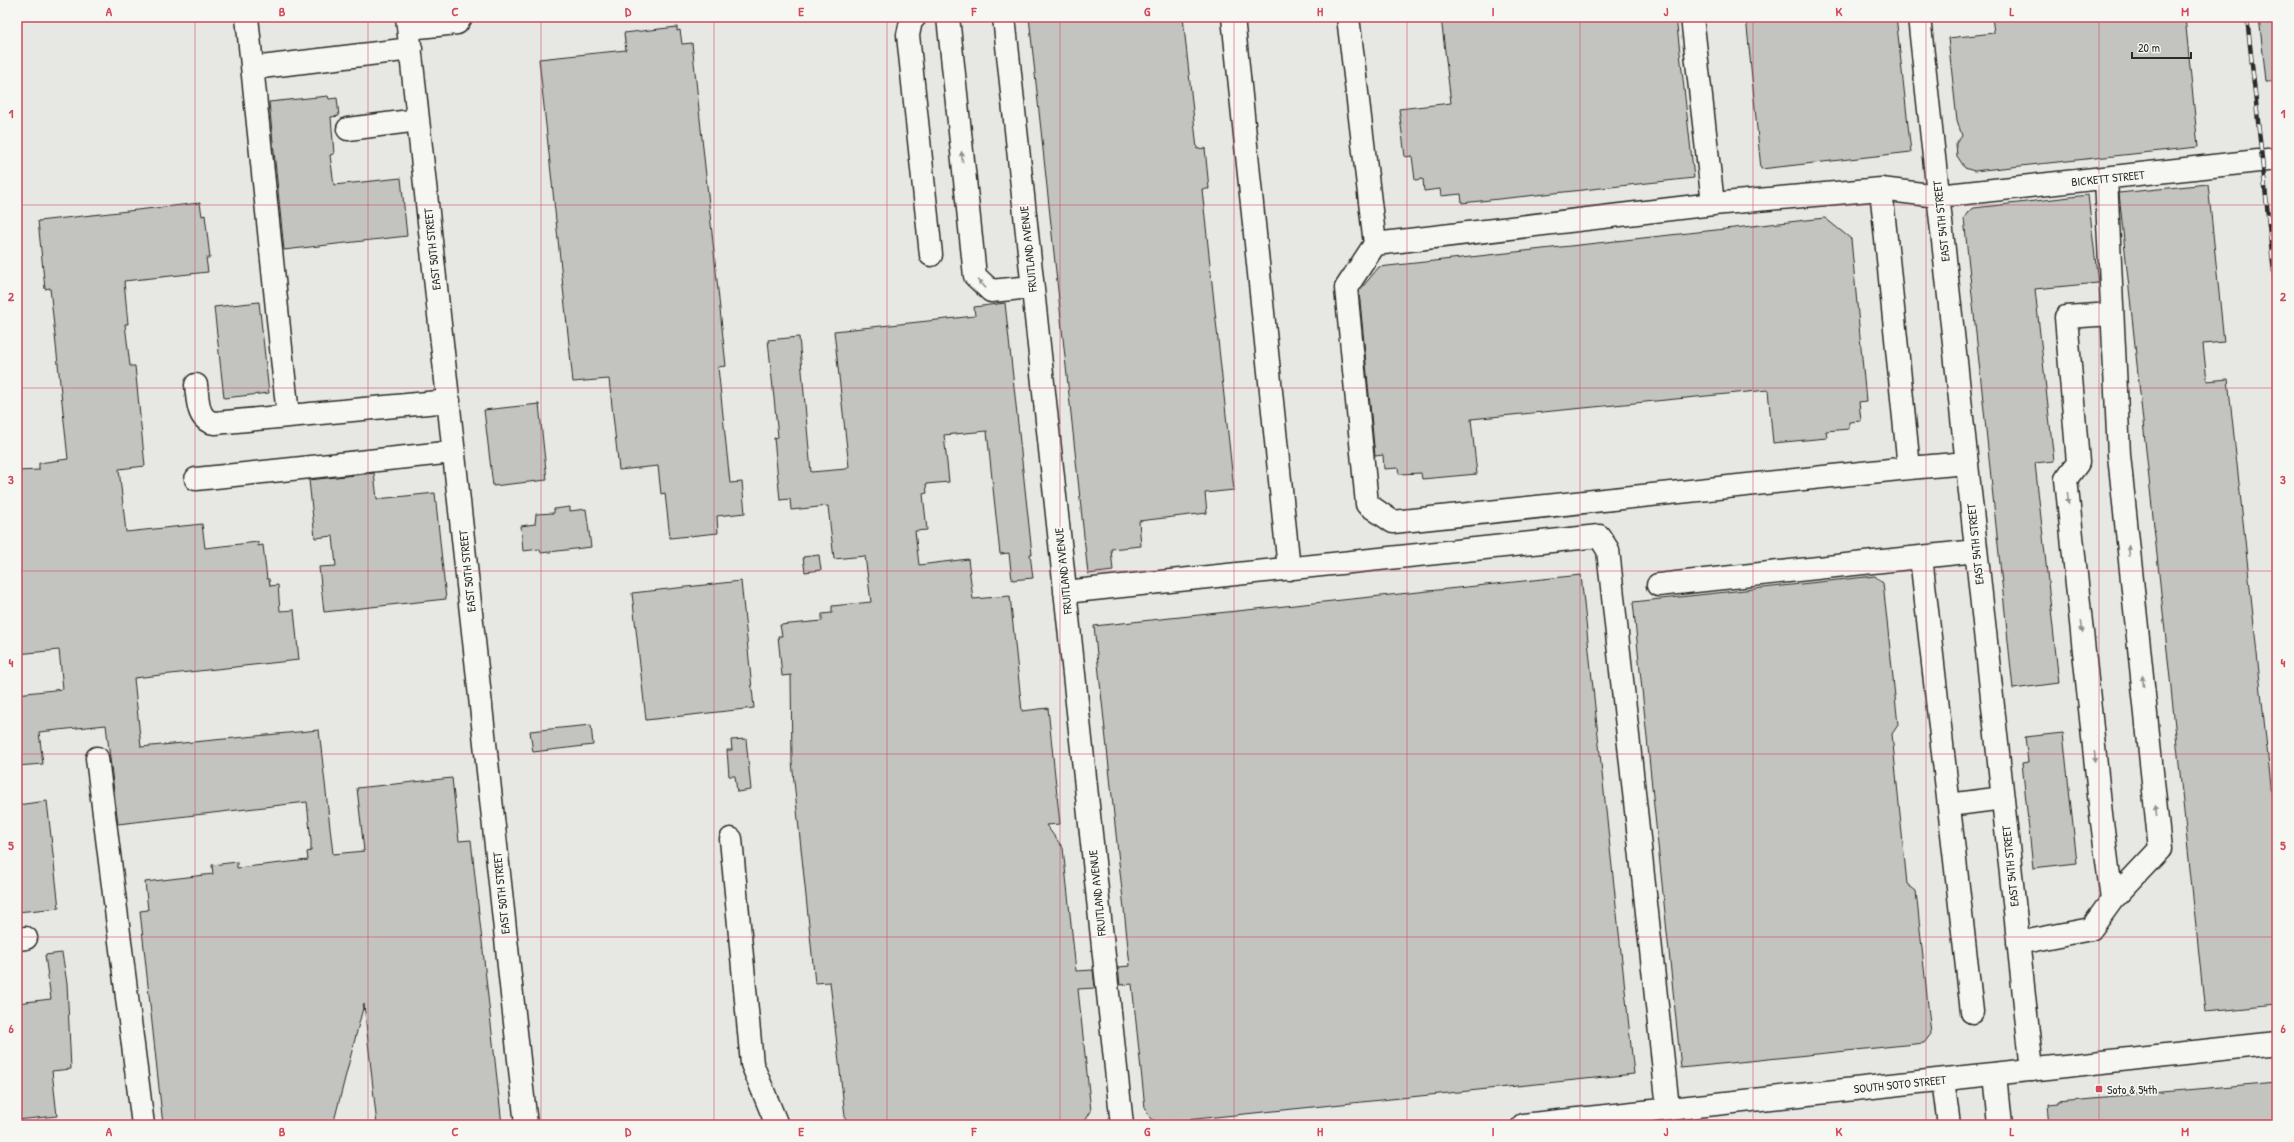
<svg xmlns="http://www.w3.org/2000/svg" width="2294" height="1142" font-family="'Patrick Hand',sans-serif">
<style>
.built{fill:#e7e7e3}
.building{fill:#c3c3c0;stroke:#2b2b2b}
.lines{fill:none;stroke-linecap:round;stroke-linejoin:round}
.minor-casing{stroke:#2b2b2b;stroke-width:25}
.major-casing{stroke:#2b2b2b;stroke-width:25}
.minor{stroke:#f6f6f2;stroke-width:22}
.major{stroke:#f6f6f2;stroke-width:22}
.rail-casing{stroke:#2b2b2b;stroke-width:4.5}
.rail{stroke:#f6f6f2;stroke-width:3;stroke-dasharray:9;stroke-linecap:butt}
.oneway{fill:#90908e}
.grid{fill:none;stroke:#d1495b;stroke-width:1;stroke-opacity:0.55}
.poi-dot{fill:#d1495b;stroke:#f6f6f2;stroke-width:1.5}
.labels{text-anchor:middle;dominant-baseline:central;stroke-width:3.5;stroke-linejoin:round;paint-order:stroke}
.street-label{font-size:12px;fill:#2b2b2b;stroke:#f6f6f2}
.poi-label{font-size:12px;fill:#2b2b2b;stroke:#f6f6f2;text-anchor:start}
.neatline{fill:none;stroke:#d1495b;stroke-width:1.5}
.grid-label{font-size:13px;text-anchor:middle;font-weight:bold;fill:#d1495b}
</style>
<rect width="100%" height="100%" fill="#f6f6f2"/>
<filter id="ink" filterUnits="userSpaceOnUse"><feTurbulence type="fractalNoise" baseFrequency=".025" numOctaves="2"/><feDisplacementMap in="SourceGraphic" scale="8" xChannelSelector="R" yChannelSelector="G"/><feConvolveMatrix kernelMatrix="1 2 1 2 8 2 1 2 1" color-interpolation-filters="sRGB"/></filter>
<g filter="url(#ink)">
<path class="built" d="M17 17H2277V1125H17Z"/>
<path class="building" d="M1029 17H1183L1197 149 1205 148 1209 189H1202L1234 490 1205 493 1207 513 1139 521 1141 546 1111 549 1113 571 1088 574Z
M1441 17H1676L1694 178 1462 203 1461 194 1441 196 1440 189 1424 191 1423 179 1415 180 1412 156 1405 157 1399 109 1451 103Z
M1746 17H1896L1911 152 1761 169Z
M1992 17H2185L2198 147 1974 171 1965 168 1957 156 1956 143 1962 136 1957 120 1948 38 1994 33Z
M2259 17H2277V81H2266Z
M677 27V31L680 30 682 44 692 43 726 366 718 367 730 483 742 482 745 513 717 516 718 533 670 538 665 493 661 494 658 466 619 470 609 379 573 382 539 59 626 50 624 33Z
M328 96 329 99 337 98 339 116 331 117 334 154 330 155 334 185 401 178 407 236 284 250 269 102Z
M2208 184 2224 342 2203 344 2207 381 2228 379 2277 843V1005L2205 1012 2119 193Z
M2088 195 2098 283 2035 289 2054 461 2035 463 2059 683 2013 689 1964 218 1968 212 1974 208Z
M200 203 202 216 205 215 210 258H206L208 272 124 281 128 324H125L130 366H135L145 466 119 469 126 532 202 524 205 548 258 542V546L263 545 267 579H269L270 586 278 585 280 611 294 610 299 660 134 678 141 747 319 730 333 854 364 851 357 788 452 778 459 841 471 840 502 1125H377L364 1004 333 1125H163L140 911 148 910 145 882 213 874 212 865 237 862V868L308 860 307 852 311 851V841L307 802 118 824 106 725 39 732 43 764 17 766V694L63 689 59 650 17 654V471L39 470V463L68 459 50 288 45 289 38 221Z
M1825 218 1851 239 1866 401 1859 402 1861 421 1849 422V429L1826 431 1827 438 1773 443 1768 390 1471 419 1477 474 1422 479 1421 473 1399 474 1398 468 1384 469 1383 455 1375 456 1359 291 1379 267Z
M259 302 269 393 224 398 214 307Z
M1005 303 1032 554H1030L1033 578 1012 580 1009 553 1000 554 987 431 944 435 949 482 926 484 927 493 923 494 927 530 915 531 919 565 968 559 973 599 1010 596 1022 711 1048 708 1060 824 1046 825 1063 848 1076 971 1093 970 1095 988 1078 989 1091 1111 1083 1125H846L830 982 815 983 792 762 791 675 782 676 778 636H782L780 625 822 621V614L832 613V606L871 602 865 556 834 559 828 506 791 510 790 499 780 500 774 438 778 437 768 340 799 337 811 472 846 469 849 467 834 331 975 316 974 307Z
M539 404 547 480 493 486 484 410Z
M374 473 377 499 435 493 446 599 324 612 319 567 336 566 333 536 315 538 309 480Z
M570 507V511L586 509 591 547 541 553 540 549 523 551 521 526 535 524 536 514 554 513V509Z
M819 555 821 570 805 572 803 557Z
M1581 575 1634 1074 1157 1123 1149 1116 1145 1108 1132 984 1120 985 1118 967 1130 966 1094 626Z
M1875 576 1883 583 1898 725 1892 734 1907 884 1916 891 1931 1034 1924 1043 1681 1068 1633 602Z
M741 581 754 708 646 720 632 593Z
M591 725 593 745 533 752 530 731Z
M2063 733 2077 863 2033 868 2022 763 2028 762 2025 737Z
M746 739 751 790 737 792 735 776H729L727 750H732L731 740Z
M47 801 59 908 17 912V805Z
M62 953 67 983 71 1069 52 1071 57 1116 17 1120V1003L51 999 45 955Z
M2277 1082V1125H2050L2048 1104 2059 1103V1101Z"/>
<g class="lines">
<g class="minor-casing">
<path id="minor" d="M247 17 288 416
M407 17 526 1125
M915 17 911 21 908 35 931 255
M948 17 975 276 991 291 1032 287
M1004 17 1122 1125
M1233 17 1289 569
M1348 17 1375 244 1346 288 1367 504 1393 522 1909 468
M1692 17 1713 204
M1919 17 2032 1070
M409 28 457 23 461 17
M253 68 411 49
M348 129 418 120
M1881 189 1909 468 1967 463
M1375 244 1713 204 1881 189 1938 196 2277 159
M2112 314 2066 317 2078 463 2066 479 2101 814 2112 900
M196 385C198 400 197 421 215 423L449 401
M196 479 454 452
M1921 557 1972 1012
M1658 585 1976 551
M1065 592 1599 536 1608 550 1668 1108
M97 758 143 1125
M1949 805 2003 798
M731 839 752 1064 777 1125
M17 939 26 938
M2018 943 2091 929 2112 900 2160 849 2119 455 2106 178
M1995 1074 2000 1125
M1943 1080 1949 1125"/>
</g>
<g class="major-casing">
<path id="major" d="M1523 1125 2277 1043"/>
</g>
<use href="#minor" class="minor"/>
<use href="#major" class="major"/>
<g class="rail-casing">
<path id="rail" d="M2247 17 2277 301"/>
</g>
<use href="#rail" class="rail"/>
</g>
<defs><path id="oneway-solid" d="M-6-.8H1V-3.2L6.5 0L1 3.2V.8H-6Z"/></defs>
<g class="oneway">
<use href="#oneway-solid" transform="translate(962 157) rotate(-96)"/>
<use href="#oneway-solid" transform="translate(982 284) rotate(-133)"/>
<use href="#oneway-solid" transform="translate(2068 498) rotate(84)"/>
<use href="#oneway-solid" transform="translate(2129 551) rotate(-96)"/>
<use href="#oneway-solid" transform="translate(2082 627) rotate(84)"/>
<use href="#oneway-solid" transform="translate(2143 681) rotate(-96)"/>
<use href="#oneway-solid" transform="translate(2095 757) rotate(84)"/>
<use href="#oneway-solid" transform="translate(2156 810) rotate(-96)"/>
</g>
</g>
<path class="grid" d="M195 17V1125M368 17V1125M541 17V1125M714 17V1125M887 17V1125M1060 17V1125M1234 17V1125M1407 17V1125M1580 17V1125M1753 17V1125M1926 17V1125M2099 17V1125M17 205H2277M17 388H2277M17 571H2277M17 754H2277M17 937H2277"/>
<rect class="poi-dot" x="2095" y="1085" width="8" height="8" rx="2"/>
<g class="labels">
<g class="street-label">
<text transform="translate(2108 178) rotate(-6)">BICKETT STREET</text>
<text transform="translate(1941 221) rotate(-96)">EAST 54TH STREET</text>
<text transform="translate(432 249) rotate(-96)">EAST 50TH STREET</text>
<text transform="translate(1028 249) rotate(-96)">FRUITLAND AVENUE</text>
<text transform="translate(1975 544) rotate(-96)">EAST 54TH STREET</text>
<text transform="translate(467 571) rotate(-96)">EAST 50TH STREET</text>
<text transform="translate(1063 571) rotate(-96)">FRUITLAND AVENUE</text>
<text transform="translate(2010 866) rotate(-96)">EAST 54TH STREET</text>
<text transform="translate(501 893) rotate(-96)">EAST 50TH STREET</text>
<text transform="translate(1097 893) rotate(-96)">FRUITLAND AVENUE</text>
<text transform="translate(1900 1084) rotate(-6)">SOUTH SOTO STREET</text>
</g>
<g class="poi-label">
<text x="2107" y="1089">Soto &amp; 54th</text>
</g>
</g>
<rect width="2294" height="1142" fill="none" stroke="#f6f6f2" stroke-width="44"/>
<path d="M2132 52v6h59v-6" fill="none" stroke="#2b2b2b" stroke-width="2"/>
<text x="2138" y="52" font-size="12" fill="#2b2b2b" stroke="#f6f6f2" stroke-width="3" paint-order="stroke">20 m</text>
<rect x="22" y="22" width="2250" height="1098" class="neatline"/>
<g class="grid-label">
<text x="109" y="16">A</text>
<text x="282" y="16">B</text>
<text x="455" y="16">C</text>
<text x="628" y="16">D</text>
<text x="801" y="16">E</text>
<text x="974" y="16">F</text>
<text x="1147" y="16">G</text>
<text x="1320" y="16">H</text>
<text x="1493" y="16">I</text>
<text x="1666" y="16">J</text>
<text x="1839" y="16">K</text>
<text x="2012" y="16">L</text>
<text x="2185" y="16">M</text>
<text x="11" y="118">1</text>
<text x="2283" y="118">1</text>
<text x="11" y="301">2</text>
<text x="2283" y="301">2</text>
<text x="11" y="484">3</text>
<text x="2283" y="484">3</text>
<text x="11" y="667">4</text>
<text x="2283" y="667">4</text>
<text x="11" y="850">5</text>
<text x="2283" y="850">5</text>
<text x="11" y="1033">6</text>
<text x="2283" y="1033">6</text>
<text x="109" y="1136">A</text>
<text x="282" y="1136">B</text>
<text x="455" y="1136">C</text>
<text x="628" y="1136">D</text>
<text x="801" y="1136">E</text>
<text x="974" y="1136">F</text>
<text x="1147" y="1136">G</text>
<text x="1320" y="1136">H</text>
<text x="1493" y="1136">I</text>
<text x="1666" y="1136">J</text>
<text x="1839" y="1136">K</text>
<text x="2012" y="1136">L</text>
<text x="2185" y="1136">M</text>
</g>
</svg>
